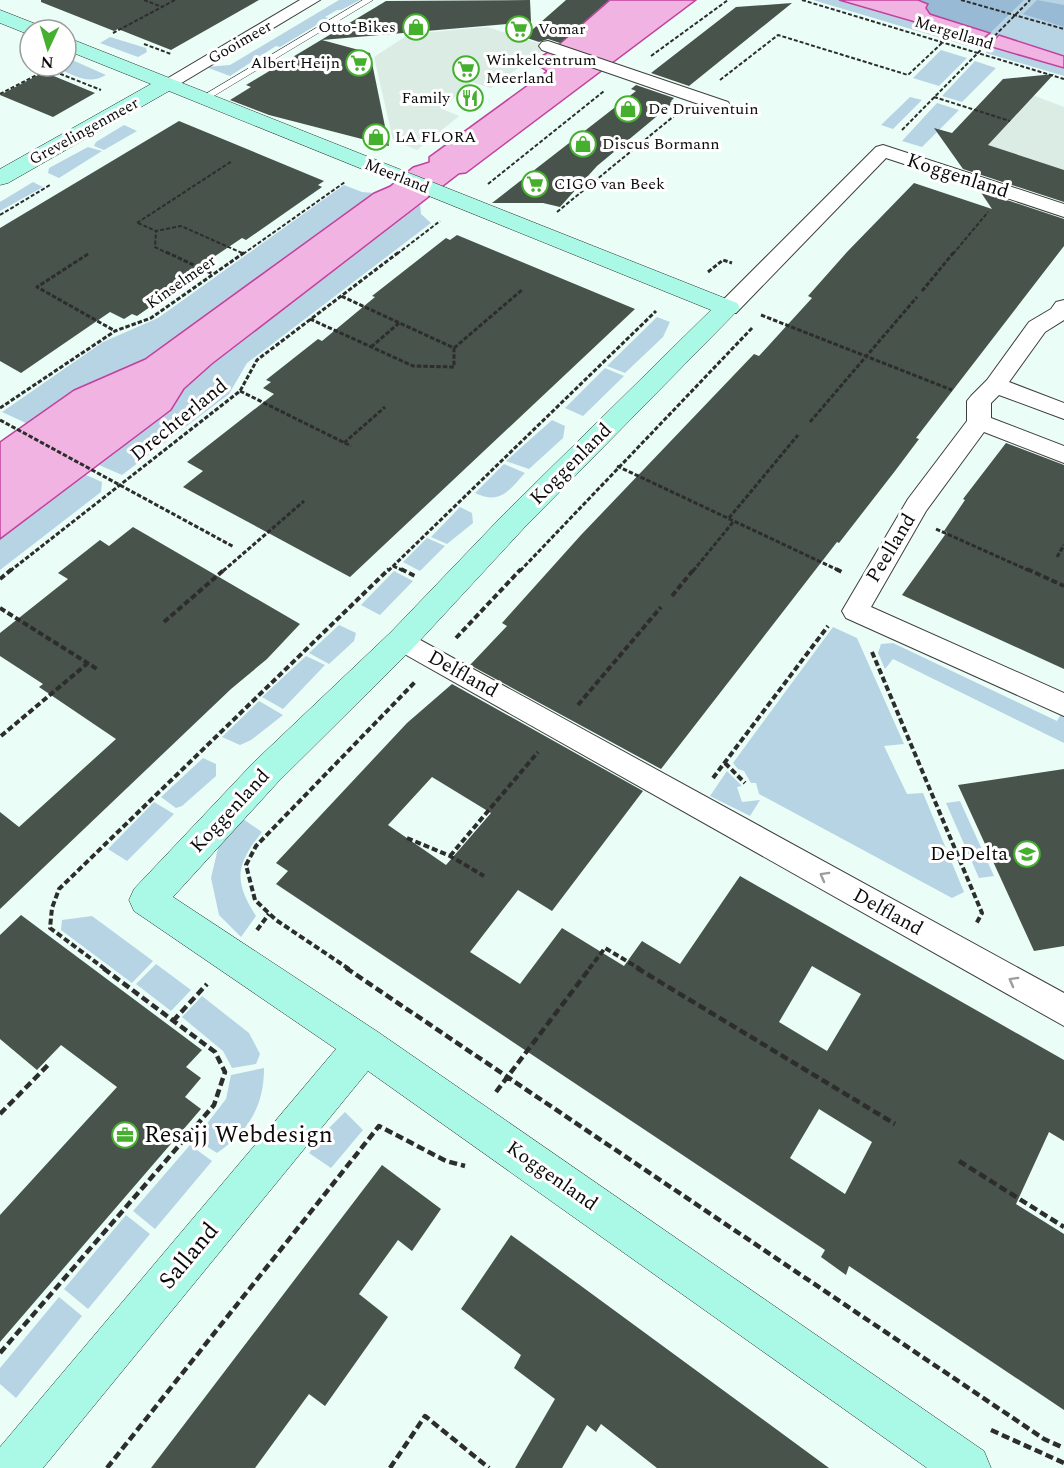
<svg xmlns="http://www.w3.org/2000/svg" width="1064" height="1468" font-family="Spectral,serif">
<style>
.green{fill:#b7d4e5}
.forest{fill:#98bad4}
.plaza{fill:#dbece5}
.water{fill:#f1b3e1;stroke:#c2409e;stroke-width:1.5}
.building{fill:#48534b;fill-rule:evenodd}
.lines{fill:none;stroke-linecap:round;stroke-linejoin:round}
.lane-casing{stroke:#3e3e3e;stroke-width:1}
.street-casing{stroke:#3e3e3e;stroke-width:2}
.secondary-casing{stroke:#2d2d2d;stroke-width:1}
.path-far3{stroke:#2d2d2d;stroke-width:2;stroke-dasharray:4 2;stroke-linecap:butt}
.path-far2{stroke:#2d2d2d;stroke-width:3;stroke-dasharray:4.5 2;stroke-linecap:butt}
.path-far1{stroke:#2d2d2d;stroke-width:4;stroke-dasharray:6 3;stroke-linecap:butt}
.path{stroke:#2d2d2d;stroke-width:4.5;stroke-dasharray:8 4;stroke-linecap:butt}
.lane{fill:#fff;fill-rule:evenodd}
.street{fill:#fff;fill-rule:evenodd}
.secondary{fill:#aaf9e6;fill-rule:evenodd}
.oneway{stroke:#9d9d9d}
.labels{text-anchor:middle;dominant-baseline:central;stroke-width:6;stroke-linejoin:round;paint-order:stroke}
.far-poi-label{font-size:16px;fill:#0b0b0b;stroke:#fff;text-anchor:start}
.far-street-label{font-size:16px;fill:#0b0b0b;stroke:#fff}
.street-label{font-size:20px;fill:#0b0b0b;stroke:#fff}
.poi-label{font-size:20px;fill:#0b0b0b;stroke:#fff;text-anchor:end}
.near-poi-label{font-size:24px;fill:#0b0b0b;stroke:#fff;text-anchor:start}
.near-street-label{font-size:24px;fill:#0b0b0b;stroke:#fff}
</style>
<rect width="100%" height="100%" fill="#eafdf7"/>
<path class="green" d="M339 0H360L341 10H337L325 17 328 18 280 47 276 46 230 76 206 67 230 65Z
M813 0H839L980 41 978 46H968Z
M861 0H1064V62Z
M110 37 146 48 147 52 138 57 100 43Z
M988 46 1064 68V76L986 53Z
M941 50 967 58 939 86 913 78Z
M70 59 106 75C89 85 76 76 59 69L58 67 66 66Z
M975 61 996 68 962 102 942 96Z
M910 97 922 100 893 129 881 125Z
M937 103 959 110 922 147 902 141Z
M124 125 137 131 104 150 94 146 96 142Z
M88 147 102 151 59 178 48 173 49 168Z
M33 182 43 187 0 211V202Z
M344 185 362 192 374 193 145 359 74 390 28 424 2 412 103 342 158 318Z
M420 205 421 214 431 223 247 363 229 394 122 475 99 465 171 410 184 389 212 364Z
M657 317 670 322 663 337 625 373 607 366Z
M605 368 624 376 583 416 565 408Z
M552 420 565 426 563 438 529 469 506 461Z
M504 464 525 473C508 491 501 505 475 493Z
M86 475 102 482 101 492 0 570V539Z
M460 507 472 513 473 523 447 544 431 537Z
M427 538 445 546 420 571 403 562Z
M394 571 413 581 380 615 361 605Z
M339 625 356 633 354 641 329 664 309 653Z
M833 627 857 638 904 744 884 746 907 794 923 793 964 892 952 898 759 794 756 783H751L744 771 738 769 733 763Z
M893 643 1057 721 1061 714 1064 716V743L893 659 885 669 878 653 881 644Z
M306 656 325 665 283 709 262 697Z
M259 701 283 715 251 740 240 745 222 737Z
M203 758 216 764V776L182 806 176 808 161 797Z
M727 771 742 786 737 787 742 802 760 800 750 816 710 796Z
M960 801 994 876 979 878 946 803Z
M154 802 174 814 127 861 108 849Z
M243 819 262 832C236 865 233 880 256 916L241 937 219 915 211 878 219 844Z
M92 916 153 961 132 983 61 930 62 920Z
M156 964 191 990 171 1011 136 984Z
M202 996 249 1033 260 1054 256 1064 232 1068 223 1051 182 1017Z
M264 1068C264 1107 248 1132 217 1153L195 1139 226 1099 231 1075Z
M345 1112 363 1130 331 1168 309 1153 326 1131Z
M190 1145 212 1161 155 1229 133 1211Z
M126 1215 150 1234 88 1309 64 1289Z
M59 1297 82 1316 16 1398 0 1384V1368Z"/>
<path class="forest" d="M918 0H1024L990 33 930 14 926 8 928 4Z
M1037 0 1064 5V27L1023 14Z"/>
<path class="plaza" d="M487 27 548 46 491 88 471 82 442 109 459 116 417 150 393 140 374 57 409 34Z
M1030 94 1064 107V170L982 146Z"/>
<path class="water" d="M610 0H696L466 173 459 174 212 364 184 389 171 410 0 539V442L74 390 145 359 374 193 390 186 413 167 429 162V157L547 71 532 62 555 48Z
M839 0H918L928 4 926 8 930 14 990 33 980 41Z
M999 35 1064 56V68L988 46Z"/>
<path class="building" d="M41 0H259L171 50 118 29 114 31 41 2Z
M530 0 531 22 322 40 370 53 389 146 269 115 230 100 251 87 246 85 386 1Z
M566 0H609L560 43 548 39 539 42 524 37Z
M792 3 689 86 651 73 736 7Z
M44 72 95 93 53 117 0 95Z
M1054 74 988 145 1064 170V202L963 169 934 128 952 133 1003 79Z
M636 85 674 98 671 101 674 102 597 166 560 207 543 203H492L636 91 631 89Z
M179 121 324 181 318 185 322 187 246 240 242 238 184 277 190 279 137 316 132 314 124 319 110 312 21 373 0 361V228Z
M914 183 992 209 980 191 1064 219V246L916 438 919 439 895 471 839 543 837 542 661 769 470 665 507 626 502 623 581 535 754 354 759 356 812 298 808 296 847 252Z
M457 235 635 309 350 577 183 487 203 471 187 462 274 394 263 388 271 382 266 380 318 339 322 341 375 297 372 296 446 238 450 240Z
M1006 443 1064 465V669L902 595 947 532 944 531 965 500 963 499Z
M133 527 300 624 267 659 231 689 0 909V812L19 827 116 739 39 687 43 684 0 656V633L68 579 58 573 100 540 109 546Z
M452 684 643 791 552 911 518 890 470 952 520 984 562 928 624 966 642 941 680 964 740 876 1064 1060V1141L1049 1132 1016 1204 1064 1234V1410L849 1266 846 1275 821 1257 825 1250 276 884 288 871 276 863 407 723ZM432 777 491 813 446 865 388 825ZM812 966 861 994 827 1051 779 1022ZM819 1109 872 1142 845 1194 790 1158Z
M1064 769V946L1034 951 958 785Z
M21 915 202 1050 186 1067 201 1078 185 1097 201 1109 0 1342V1215L117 1087 61 1045 37 1070 0 1039V935Z
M382 1165 441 1209 412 1251 398 1240 359 1294 388 1317 325 1406 309 1394 255 1468H151Z
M511 1235 577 1283 829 1468H657L601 1424 596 1432 587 1425 562 1468H515L555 1399 514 1368 521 1355 461 1309Z"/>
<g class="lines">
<g class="lane-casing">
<path id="lane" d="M363 0H373L207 100 199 98Z"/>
</g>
<g class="street-casing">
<path id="street" d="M300 0H320L173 88H161L158 84Z
M548 41 728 102 731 106 728 110H716L542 50 539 46 542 42Z
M883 145 1064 204V217L886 158 736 313H720L717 308 720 303 876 147Z
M1064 300V320L1045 332 1009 382 1064 403V419L999 395 991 403V418L1064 446V463L984 432 926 511 871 607 1064 693V716L846 618 842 611 908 499 967 421V401L971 396 987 380 1029 322 1051 309 1056 302Z
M402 630 1064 993V1026L392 647 389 640 392 633Z"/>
</g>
<g class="secondary-casing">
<path id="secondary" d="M0 10 41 26 44 30H30V35L0 23Z
M66 37 737 303 740 308 524 528 413 648 278 782 173 897 378 1032 984 1451 991 1468H927L368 1071 43 1468H0V1447L336 1049 134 911 129 900 134 889 254 762 391 632 504 514 711 310 169 91 8 183 0 185V169L151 84 66 50Z"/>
</g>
<path class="path-far3" d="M144 0 162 7
M802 0 1064 79
M961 0 1064 29
M113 33 175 0
M144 44 171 54
M651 56 728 0
M52 66 48 69 101 90
M720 80 778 35 908 75 943 42
M0 94 48 69
M934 97 1010 121
M902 130 1030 0
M488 184 604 91
M557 212 674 116
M0 215 50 185
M137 223 232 161
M138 223 156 231
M169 254 155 247 156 231 181 226 242 253
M243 254 345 182
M397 254 440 221
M953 254 988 212"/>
<path class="path-far2" d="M166 252 213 274
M88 254 37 287 115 331
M708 272 723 260 732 263
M922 291 954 252
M761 315 952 390
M310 319 413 366 454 367V348L341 296
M371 347 399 323
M454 348 523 289
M240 391 351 446
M0 408 115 331 151 318 245 252
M0 420 234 547
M810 422 917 297
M344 443 385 407
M617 466 840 571
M729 518 798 435
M936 529 1030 571
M1057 557 1064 545
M393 566 404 571
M10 571 240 391 257 360 399 252
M223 571 304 501
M388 571 656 311
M520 571 753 327
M693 571 734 521"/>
<path class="path-far1" d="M401 569 417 577
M836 569 844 573
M1027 569 1064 586
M0 579 12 569
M672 596 694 569
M0 608 97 669
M164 622 225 569
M456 638 521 569
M872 652 982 913 976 924
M578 705 661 607
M1 736 88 663
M725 763 745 783
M713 778 828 626
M407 838 450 856 484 876
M450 856 538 752
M257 930 269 914
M105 969 50 928 52 908 59 889 389 569
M349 969 276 920 255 900 246 865 256 846 416 681
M589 969 605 948 640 969"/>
<path class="path" d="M346 968 1044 1439 1064 1448
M637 968 895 1124
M173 1021 207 984
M496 1092 590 968
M0 1114 48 1065
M959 1161 1064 1227
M0 1353 214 1105 225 1072 215 1052 103 968
M991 1430 1064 1463
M107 1468 379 1126 446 1161 465 1166
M390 1468 425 1416 489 1468"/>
<use href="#lane" class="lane"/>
<use href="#street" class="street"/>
<use href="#secondary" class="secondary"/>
</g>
<defs><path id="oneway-chevron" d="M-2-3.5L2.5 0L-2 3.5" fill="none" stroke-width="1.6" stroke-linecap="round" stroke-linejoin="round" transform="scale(1.5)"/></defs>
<g class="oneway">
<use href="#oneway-chevron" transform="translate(824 876) rotate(-151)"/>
<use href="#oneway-chevron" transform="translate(1013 981) rotate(-151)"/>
</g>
<defs>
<g id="shop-ring" transform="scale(1.35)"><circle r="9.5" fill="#fff" stroke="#45af2e" stroke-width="1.5"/><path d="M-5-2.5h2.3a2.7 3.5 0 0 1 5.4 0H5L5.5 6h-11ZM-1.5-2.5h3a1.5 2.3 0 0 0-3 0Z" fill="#45af2e"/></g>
<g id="supermarket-ring" transform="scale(1.35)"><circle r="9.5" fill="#fff" stroke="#45af2e" stroke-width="1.5"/><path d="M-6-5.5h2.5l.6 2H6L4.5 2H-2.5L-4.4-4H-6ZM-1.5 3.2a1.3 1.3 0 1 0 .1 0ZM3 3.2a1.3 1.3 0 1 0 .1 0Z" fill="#45af2e"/></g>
<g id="restaurant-ring" transform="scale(1.35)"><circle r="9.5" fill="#fff" stroke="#45af2e" stroke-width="1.5"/><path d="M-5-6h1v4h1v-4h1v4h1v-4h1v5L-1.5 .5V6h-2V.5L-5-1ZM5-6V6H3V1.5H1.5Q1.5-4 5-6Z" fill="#45af2e"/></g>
<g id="school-ring" transform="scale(1.35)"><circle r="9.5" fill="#fff" stroke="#45af2e" stroke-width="1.5"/><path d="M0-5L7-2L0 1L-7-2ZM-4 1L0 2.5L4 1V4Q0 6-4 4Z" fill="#45af2e"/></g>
<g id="office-ring" transform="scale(1.35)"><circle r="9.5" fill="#fff" stroke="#45af2e" stroke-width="1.5"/><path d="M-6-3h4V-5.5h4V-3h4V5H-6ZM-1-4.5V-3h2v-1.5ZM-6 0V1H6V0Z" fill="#45af2e"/></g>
</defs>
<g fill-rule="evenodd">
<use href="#shop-ring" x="416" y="27"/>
<use href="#supermarket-ring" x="519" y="29"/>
<use href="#supermarket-ring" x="359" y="63"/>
<use href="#supermarket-ring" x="466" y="69"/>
<use href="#restaurant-ring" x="470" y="98"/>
<use href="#shop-ring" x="628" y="109"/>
<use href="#shop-ring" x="376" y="137"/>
<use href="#shop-ring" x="583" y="144"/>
<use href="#supermarket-ring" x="535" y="184"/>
<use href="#school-ring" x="1027" y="854"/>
<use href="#office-ring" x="125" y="1135"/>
</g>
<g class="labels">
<g class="far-poi-label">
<text x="396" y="27" text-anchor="end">Otto-Bikes</text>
<text x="538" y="29">Vomar</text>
<text x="486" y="60">Winkelcentrum<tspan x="486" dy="18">Meerland</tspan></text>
<text x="340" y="63" text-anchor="end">Albert Heijn</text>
<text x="450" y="98" text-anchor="end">Family</text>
<text x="648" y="109">De Druiventuin</text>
<text x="395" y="137">LA FLORA</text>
<text x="602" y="144">Discus Bormann</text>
<text x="554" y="184">CIGO van Beek</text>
</g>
<g class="far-street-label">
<text transform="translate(954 33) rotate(17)">Mergelland</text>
<text transform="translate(240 42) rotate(-30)">Gooimeer</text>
<text transform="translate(84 131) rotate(-29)">Grevelingenmeer</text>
<text transform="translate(397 176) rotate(22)">Meerland</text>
<text transform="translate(181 282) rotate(-35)">Kinselmeer</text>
</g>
<g class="street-label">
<text transform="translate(958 176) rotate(18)">Koggenland</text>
<text transform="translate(179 420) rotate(-39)">Drechterland</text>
<text transform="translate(571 464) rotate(-45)">Koggenland</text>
<text transform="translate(891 548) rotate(-59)">Peelland</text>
<text transform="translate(463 674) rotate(29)">Delfland</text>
<text transform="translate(230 811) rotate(-47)">Koggenland</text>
<text transform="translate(888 912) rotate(29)">Delfland</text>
<text transform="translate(552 1176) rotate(35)">Koggenland</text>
</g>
<g class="poi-label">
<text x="1008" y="854">De Delta</text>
</g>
<g class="near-poi-label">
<text x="144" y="1135">Resajj Webdesign</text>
</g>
<g class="near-street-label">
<text transform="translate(189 1256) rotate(-50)">Salland</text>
</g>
</g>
<g transform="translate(48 48) rotate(184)"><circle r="28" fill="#ffffff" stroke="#9d9d9d" stroke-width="1.5"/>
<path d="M0-4.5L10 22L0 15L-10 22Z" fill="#45af2e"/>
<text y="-9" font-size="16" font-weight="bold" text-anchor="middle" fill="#0b0b0b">N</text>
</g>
</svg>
